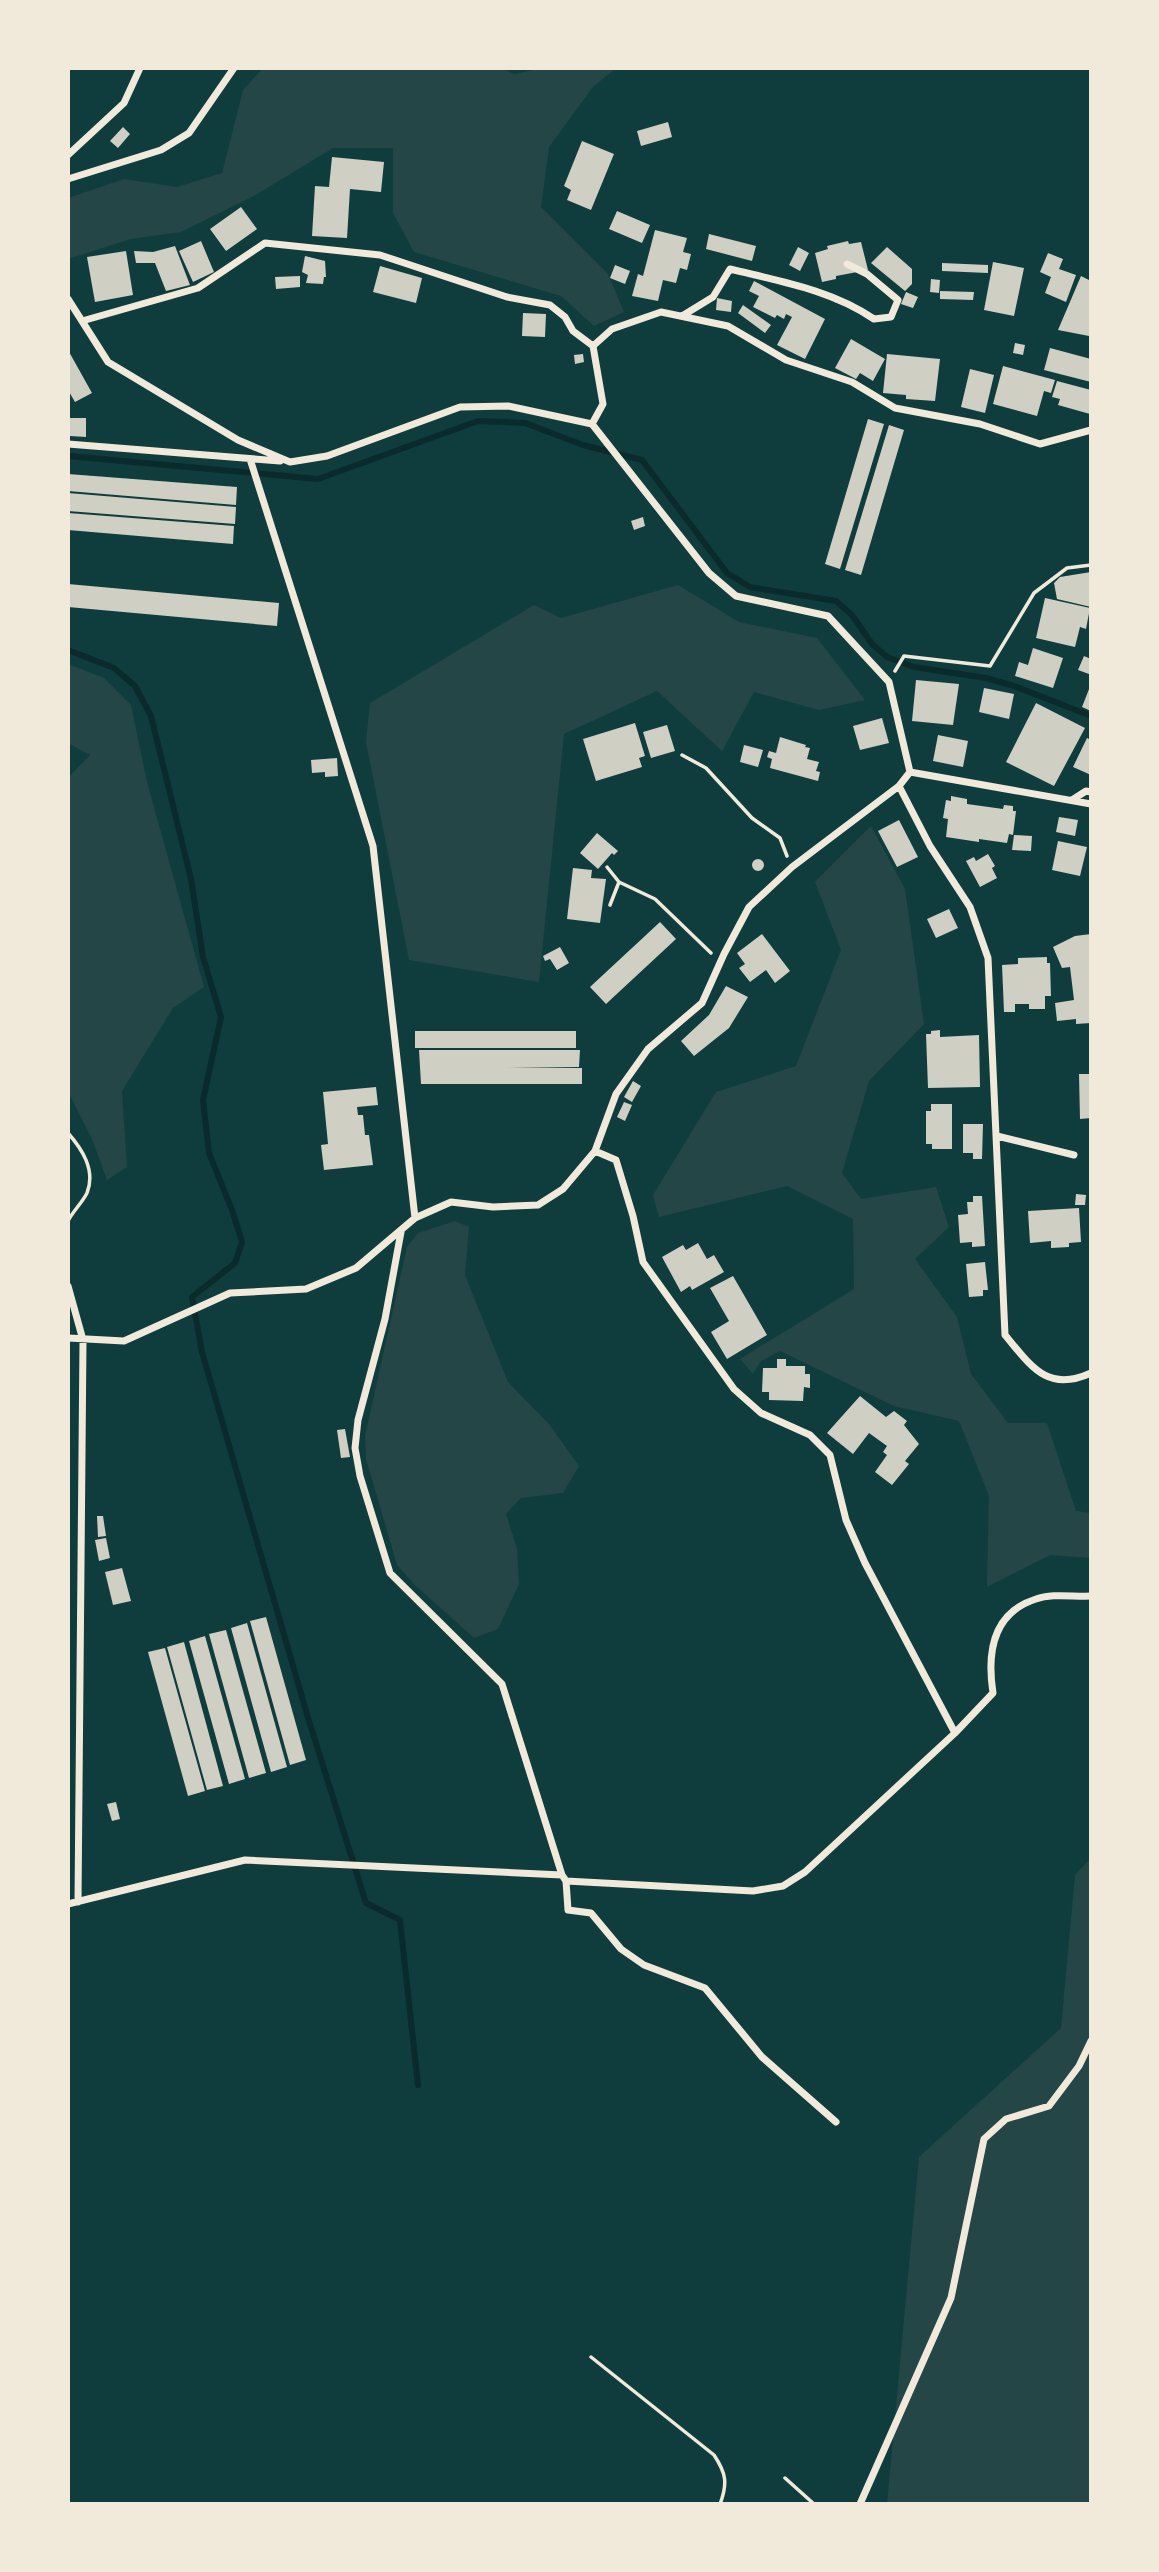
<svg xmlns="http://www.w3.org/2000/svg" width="1159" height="2572" font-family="'Exo 2',sans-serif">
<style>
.green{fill:#244646}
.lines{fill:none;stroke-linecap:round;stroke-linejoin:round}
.stream{stroke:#0a2a2b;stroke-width:6}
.building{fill:#cfcfc3}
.path{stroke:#f1e9da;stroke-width:3.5}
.minor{stroke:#f1e9da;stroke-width:7}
</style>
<rect width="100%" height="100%" fill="#0f3d3e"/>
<path class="green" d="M263 68H502L514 74 544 68H616L593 87 549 147 541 207 608 274 624 312 594 326 561 296 414 252 393 213V148H333L254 196 181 232 131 239 68 259V198L124 179 177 187 222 173 243 90Z
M678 585 739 622 817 638 865 700 819 710 754 692 722 751 657 691 564 734 539 982 409 960 366 742 370 703 534 605 561 618Z
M68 664 104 678 131 705 147 782 204 987 173 1008 122 1091 127 1167 107 1180 92 1139 68 1091V778L90 755 68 743Z
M871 826 905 889 924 1024 869 1081 842 1173 861 1199 936 1187 949 1227 915 1259 957 1317 971 1374 1008 1423H1047L1076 1511 1091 1513V1558L1050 1555 987 1587 989 1496 959 1421 894 1406 780 1351 761 1361 753 1374 740 1359 854 1289 853 1219 787 1186 659 1217 653 1195 716 1092 796 1066 841 950 815 882Z
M455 1221 469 1227 465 1275 508 1382 549 1424 579 1466 563 1493 521 1498 506 1514 517 1549 519 1584 498 1629 474 1638 415 1585 397 1565 366 1459 365 1436 407 1247 418 1233Z
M1091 1858V2504H887L919 2157 1061 2028 1075 1875Z"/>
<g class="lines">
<path class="stream" d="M68 456 318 479 478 421 525 423 583 445 642 460 727 573 750 587 836 601 852 615 872 644 887 657 914 667 986 678 1014 686 1091 716
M68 650 114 668 135 686 151 716 191 879 203 957 221 1017 203 1100 209 1153 232 1210 242 1242 235 1263 192 1297 202 1352 309 1721 366 1903 400 1920 418 2085"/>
</g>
<path class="building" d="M668 122 672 137 641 146 637 131Z
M123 127 130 134 118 148 110 141Z
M582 141 614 154 591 210 567 200 571 190 564 186Z
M332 157 384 162 381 192 350 189 347 238 312 236 315 186 329 187Z
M241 207 257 229 226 251 210 229Z
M617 211 650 225 642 243 609 229Z
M655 230 687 238 683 252 691 254 687 270 680 268 676 283 663 280 658 301 632 296 638 274 643 276Z
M709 234 756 246 752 261 706 249Z
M201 241 214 272 193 282 179 251Z
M848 241 849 244 861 242 868 270 836 276V279L822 282 815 253 828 249 827 246Z
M175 246 190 285 166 291 155 263H136L134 251 153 252Z
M798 247 809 253 800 271 789 265Z
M887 247 912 269V284L905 291 871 263Z
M126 251 133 295 95 302 87 257Z
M1048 253 1063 259 1059 269 1076 275 1066 302 1045 293 1051 277 1040 272Z
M305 256 325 261 326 277H324L323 284 306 283 308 275 302 272Z
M993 262 1024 268 1014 316 984 310Z
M942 263 988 265V273L942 271Z
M615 265 630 271 625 284 610 278Z
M380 266 422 278 416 303 373 292Z
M300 276V287L276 289 275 277Z
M1081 276 1091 281 1089 336 1058 330Z
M931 279 940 280 939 293 930 292Z
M754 281 825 319 805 359 777 345 792 317 786 314 784 319 777 315 775 318 753 307 759 296 749 291Z
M940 291 974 292 973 300 940 299Z
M906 292 918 297 913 308 901 304Z
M717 298 732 301 731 312 716 310Z
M743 305 771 325 765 333 738 313Z
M523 313 546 314 545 337 522 336Z
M851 339 885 359 873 381 860 373 856 379 835 368Z
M1015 343 1025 345 1023 355 1013 353Z
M1050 348 1091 359V382L1044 370Z
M68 350 92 393 75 402 68 390Z
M583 354 584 362 575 364 574 355Z
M887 354 940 359 935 401 906 399V395L883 393Z
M1003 366 1055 380 1051 393 1044 391 1037 416 993 404Z
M970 369 994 375 985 413 961 407Z
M1057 381 1091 390 1090 414 1058 405 1060 399 1052 397Z
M70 418H86V437L70 436Z
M868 419 884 424 840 569 825 564Z
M889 425 904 430 861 575 845 570Z
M68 474 237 487 236 505 68 491Z
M68 493 236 507 235 524 68 511Z
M68 513 234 526 233 544 68 530Z
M643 517 645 526 634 530 631 521Z
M1091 572V607L1057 599 1054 583 1060 577Z
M68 584 279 603 277 626 68 607Z
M1045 598 1090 608 1086 629 1080 627 1075 647 1036 638Z
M1033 648 1063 658 1053 688 1015 676 1019 662 1028 665Z
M1084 656 1091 659 1089 674 1078 670Z
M916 680 959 684 953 725 912 721Z
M1091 684V711L1082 707Z
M984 688 1014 694 1009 719 979 712Z
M1036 703 1085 728 1054 786 1006 762Z
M882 718 889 743 860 750 853 726Z
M635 723 645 756 639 758 642 767 596 781 583 739Z
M667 725 675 751 651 758 643 732Z
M938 735 968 741 963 767 933 761Z
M780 737 806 745 805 747 810 748 807 759 819 762 816 771 820 772 818 781 770 768 772 759 767 757 769 751 776 753Z
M1087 738 1091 740V775L1073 767Z
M744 745 763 750 758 767 740 762Z
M337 758 338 776 325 777V772L312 773 311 760Z
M951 796 967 799V804L1003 809 1004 805 1013 806V811H1016L1013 835 1009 834 1007 843 979 839V842L946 837 948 819 943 818 946 800 951 801Z
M1059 817 1078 820 1075 836 1056 832Z
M899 820 918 857 897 867 878 831Z
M597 833 618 851 614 855 612 853 598 869 580 853Z
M1014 835 1032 836 1031 851 1012 850Z
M1058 841 1087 847 1080 876 1052 870Z
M988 854 995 866 992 868 997 878 980 887 966 861 974 857 976 861Z
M752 865a6 6 0 1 1 12 0a6 6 0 1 1-12 0Z
M573 868 592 870 591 878 606 879 600 923 567 919Z
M949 909 958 928 936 938 927 919Z
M660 922 676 939 606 1004 590 987Z
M762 934 790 971 775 983 766 970 750 982 739 968 745 964 737 953Z
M1091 934V1023L1076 1024V1019L1057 1021 1055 1003 1074 1000 1070 967 1062 968 1053 947 1075 936Z
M560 947 569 963 557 970 550 959 545 961 543 956Z
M1047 957V963H1050L1051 996H1045V1009H1029V1004H1015V1012H1004L1002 965 1018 964V958Z
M726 986 748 997 729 1028 694 1056 681 1041 709 1015Z
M940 1030V1037L979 1035 980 1087 928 1088 926 1034H931V1031Z
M415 1031H576V1048H415Z
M419 1050H580L579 1067 502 1068H582V1084H421Z
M1079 1074H1091V1118L1080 1119Z
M633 1081 641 1086 632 1102 624 1097Z
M376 1087 378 1105 357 1107 358 1115H363L365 1135H369L373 1165 324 1170 321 1145 328 1144 323 1092Z
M624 1102 632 1105 625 1121 617 1117Z
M931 1104H952V1149H932V1144H926V1111H931Z
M963 1124H983L982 1159H973V1153H963Z
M1076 1194 1086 1195 1085 1205H1075Z
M973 1196H982L985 1246 972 1247V1242L960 1243 958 1215 968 1214 967 1202H973Z
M1079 1208 1081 1242 1069 1243V1247L1051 1248V1241L1030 1243 1028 1211Z
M698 1243 707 1259 714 1255 724 1272 692 1290 690 1286 681 1292 662 1257 683 1245 686 1250Z
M985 1262 988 1290H983V1296L969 1297 966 1264Z
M733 1276 767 1335 727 1359 711 1332 729 1321 710 1288Z
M777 1359H786V1366H805V1374H810V1388L804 1387 803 1401 769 1400V1392H762L763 1368H777Z
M860 1396 886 1417 894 1411 907 1421 904 1425 919 1444 905 1461 909 1464 892 1485 875 1472 887 1455 883 1452 887 1446 869 1433 853 1454 827 1433Z
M345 1429 350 1457 341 1458 337 1430Z
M97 1516H103L106 1536 98 1537Z
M106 1538 110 1558 99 1561 95 1540Z
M122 1568 131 1601 113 1605 105 1572Z
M266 1617 306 1760 290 1765 250 1621Z
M247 1623 287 1767 271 1772 231 1628Z
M226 1630 266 1773 249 1778 209 1634Z
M205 1636 245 1779 229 1784 189 1641Z
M184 1642 223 1786 207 1790 167 1647Z
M165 1648 205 1791 188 1796 148 1652Z
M116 1802 120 1819 112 1821 107 1804Z"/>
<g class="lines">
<path class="path" d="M895 671 904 656 990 666 1034 593 1067 568 1091 565
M682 755 706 768 752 818 780 838 787 856
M607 867 619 882 655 899 711 953
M610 905 619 882
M68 1133C82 1149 96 1170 87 1193 82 1203 73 1211 68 1221
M591 2357 714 2455C726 2473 728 2483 720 2504
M785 2478 814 2504"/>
<path class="minor" d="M68 155 124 103 140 68
M68 179 161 150 189 133 234 68
M68 299 108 362 238 440 290 462 327 456 460 407 508 406 592 424 709 573 736 596 828 616 889 682 910 772
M682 316 713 297 730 269C779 281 832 290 874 319L891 317 898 300 867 274 847 264
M82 321 198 288 265 243 380 255 507 297 550 305 565 317 573 331 593 346 603 404 592 424
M593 346 612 329 661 312 728 326 786 360 852 382 895 408 980 424 1040 444 1091 430
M68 444 280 461
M250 459 373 846 415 1218
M910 772 1091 804
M899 786 930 846 970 907 988 958 1005 1335C1031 1366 1047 1393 1091 1373
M1072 800 1086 791 1091 792
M997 1136 1074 1155
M595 1151 616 1160 633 1216 643 1262 734 1389 761 1413 810 1435 830 1455 846 1520 865 1563 955 1733
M401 1232 385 1319 358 1420 355 1448 360 1476 390 1573 502 1684 562 1875 566 1881 568 1910 591 1913 621 1949 644 1965 705 1988 762 2057 836 2122
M68 1286 83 1340 78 1902
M68 1338 124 1341 230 1293 306 1289 356 1268 415 1218 451 1202 493 1207 538 1205 563 1189 595 1151 616 1094 648 1049 702 1003 724 954 749 907 792 867 899 786 910 772
M566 1881 753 1891 783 1886 805 1872 955 1733 993 1693C987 1654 992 1613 1036 1599 1052 1593 1074 1597 1091 1596
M68 1904 245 1860 562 1875
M860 2504 951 2298 984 2139 1006 2119 1049 2106 1079 2066 1091 2041"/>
</g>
<rect width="1159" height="2572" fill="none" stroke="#f1e9da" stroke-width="140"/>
</svg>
